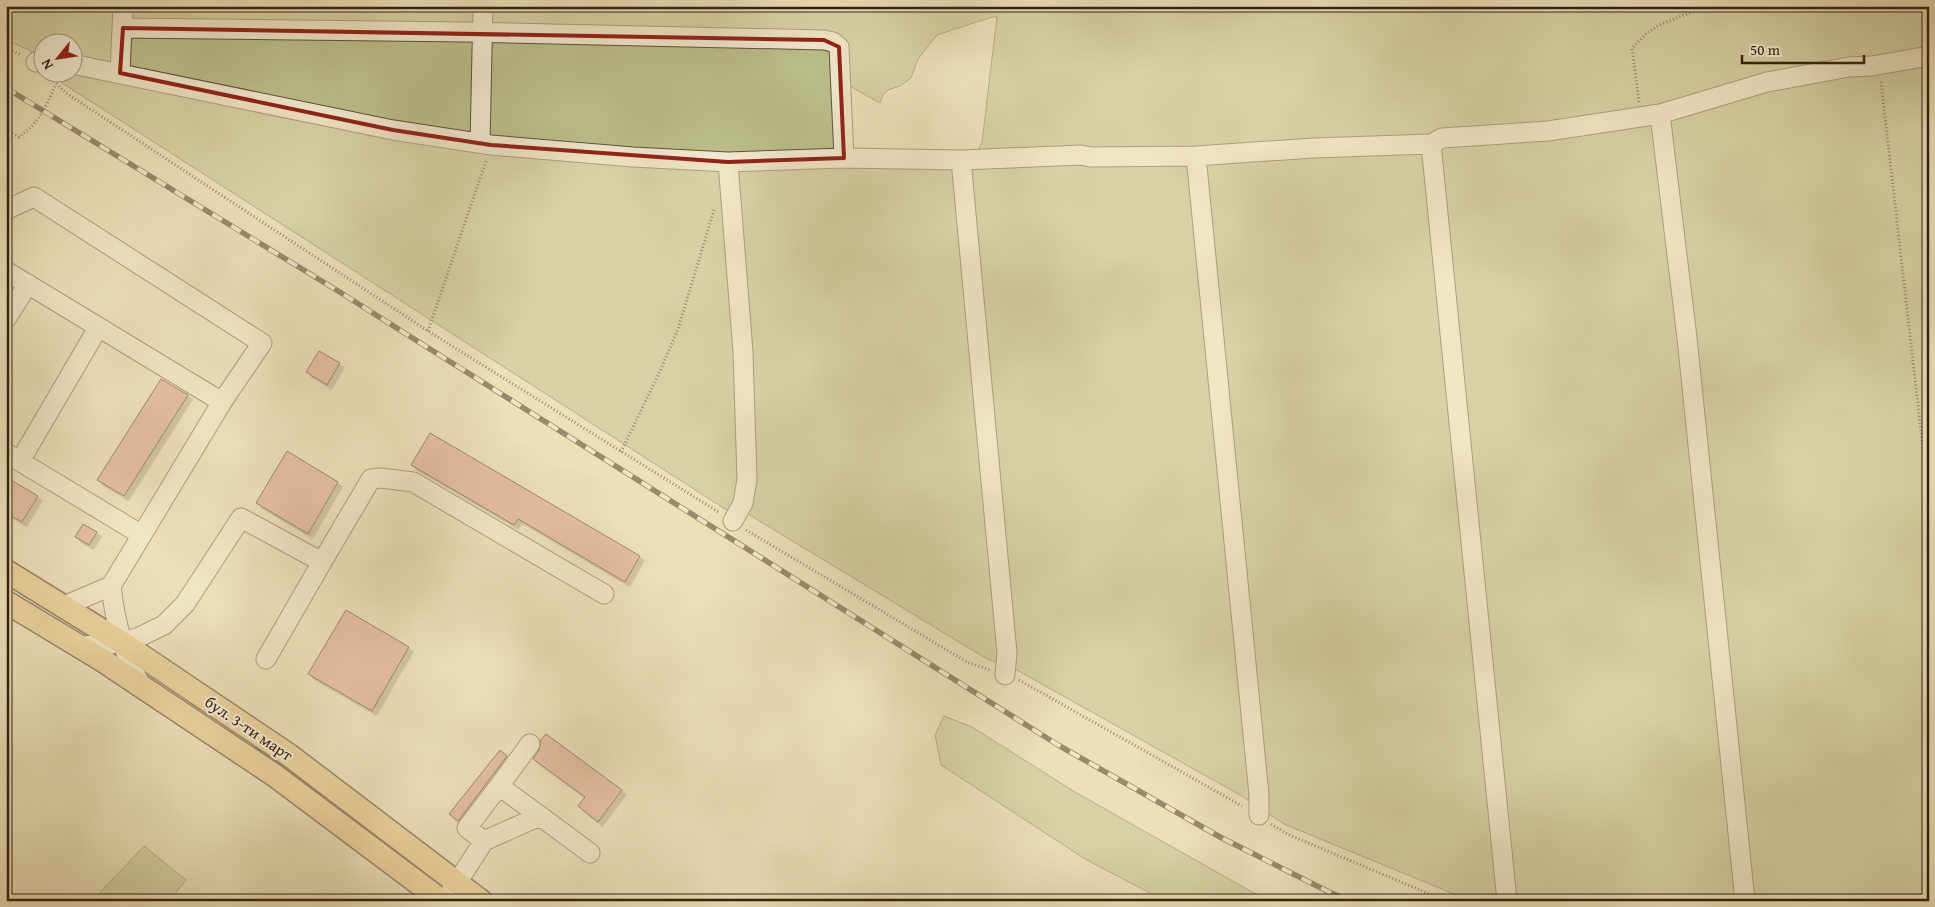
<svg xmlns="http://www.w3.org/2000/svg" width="1935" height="907" font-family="'Gentium Book Plus',serif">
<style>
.green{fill:#bcc18c;stroke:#78704e;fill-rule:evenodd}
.building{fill:#da9a85;stroke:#342011;filter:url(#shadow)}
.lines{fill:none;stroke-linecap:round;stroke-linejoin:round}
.minor-casing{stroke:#62503b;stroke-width:21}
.major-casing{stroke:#342011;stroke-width:25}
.path{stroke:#342011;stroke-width:3;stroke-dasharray:1 2.5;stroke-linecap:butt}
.minor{stroke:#f3ebd2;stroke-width:19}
.major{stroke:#e6c07c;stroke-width:22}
.rail-casing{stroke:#342011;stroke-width:5.5}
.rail{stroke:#f3ebd2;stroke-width:4;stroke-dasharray:11;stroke-linecap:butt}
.marked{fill:none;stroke:#8f2418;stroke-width:4;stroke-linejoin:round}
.labels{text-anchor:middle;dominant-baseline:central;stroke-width:4;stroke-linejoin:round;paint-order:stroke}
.street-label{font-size:16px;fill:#342011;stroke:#f3ebd2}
</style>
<defs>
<filter id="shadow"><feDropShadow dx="4.5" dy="4.5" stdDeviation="0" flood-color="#0004"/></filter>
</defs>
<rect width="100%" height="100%" fill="#ece0b9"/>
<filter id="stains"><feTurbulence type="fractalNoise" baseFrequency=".004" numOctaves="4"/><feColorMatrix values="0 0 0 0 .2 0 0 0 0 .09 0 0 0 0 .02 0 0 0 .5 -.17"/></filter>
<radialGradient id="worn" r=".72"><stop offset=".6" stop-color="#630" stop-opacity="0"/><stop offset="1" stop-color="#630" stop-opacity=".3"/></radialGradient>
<path class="green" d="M6 6H1929V50L1884 57 1871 62 1852 61 1766 78 1663 109 1546 126 1435 135 1433 138 1425 139 1313 143 1212 149 1186 148 1088 152 1086 150 976 154 974 163 1080 160 1083 164 1186 159H1213L1315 152 1426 149 1439 148 1441 145 1547 137 1648 121 1677 116 1769 88 1853 71 1870 72 1886 67 1929 61V901H1471L1284 824 1240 795 1015 669 987 659 748 514 725 509 62 83 51 73 72 72V42H42V63L29 50 6 40ZM992 17H997L982 142 976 154H849L846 84 880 103 883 95 888 90 900 86 911 78 918 59 937 35Z
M944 716 972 727 1075 792 1268 901H1165L1085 859 941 765 935 735Z
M144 846 186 880 169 901H92Z"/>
<path class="building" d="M319 351 340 363 327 385 306 372Z
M161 379 188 395 124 496 97 480Z
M430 433 640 556 625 582 518 519 514 525 411 465Z
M287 451 338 482 308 534 256 503Z
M6 477 38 496 22 522 6 513Z
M83 524 97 532 89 545 75 537Z
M346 610 409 647 372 711 308 674Z
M546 734 622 790 598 822 578 806 585 797 533 759 539 750 541 740Z
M500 750 507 756 458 821 449 814Z"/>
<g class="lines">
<g class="minor-casing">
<path id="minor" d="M123 28 467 32 824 40 833 42 839 47 844 158
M36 62H42
M72 64 393 130 491 145 633 157 728 162 844 158 961 160 1081 155 1090 157 1196 156 1314 148 1431 144 1442 138 1548 131 1660 114 1767 82 1849 67 1872 66 1929 56
M120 73 123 6
M1660 114 1687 338 1745 901
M480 143 483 6
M1431 144 1507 901
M1196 156 1259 795V815
M961 160 1007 653 1005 675
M728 162 743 352 747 479 743 503 733 521
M6 210 34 197 262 343 222 402
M6 271 222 402 111 586 64 606
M6 319 28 284
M6 453 142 535
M20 461 98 328
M111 586C115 622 123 655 142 687
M79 646 107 645 137 638 164 625 185 604 241 518 322 562 371 479 381 478 413 482 604 594
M266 659 322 562
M499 786 530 744
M484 841 467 828 499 786 540 816
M445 901 484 841 540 816 590 853"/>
</g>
<g class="major-casing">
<path id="major" d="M6 571 121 642 289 755 481 901
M6 602 102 660 274 775 442 901"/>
</g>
<path class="path" d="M6 48 21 55
M49 76 66 93 428 331 720 513
M1881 82 1929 501
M1639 102 1632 48 1646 34 1659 25 1707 6
M6 130 19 137C41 121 45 108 56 84
M428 331 486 161
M621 452 661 369 678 329 714 210
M746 530 967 662 990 670
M1019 680 1242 806
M1271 824 1287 834 1446 901"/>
<use href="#minor" class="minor"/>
<use href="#major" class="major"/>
<g class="rail-casing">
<path id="rail" d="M6 88 338 291 1058 745 1220 837 1329 892 1351 901"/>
</g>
<use href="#rail" class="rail"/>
</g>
<path d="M0 0H1935V907H0ZM123 28 824 40 839 47 844 158 728 162 491 145 393 130 120 73Z" fill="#ece0b9" fill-opacity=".55" fill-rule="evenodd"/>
<path class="marked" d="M123 28 824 40 839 47 844 158 728 162 491 145 393 130 120 73Z"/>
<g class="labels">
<g class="street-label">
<text transform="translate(249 728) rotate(34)">бул. 3-ти март</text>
</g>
</g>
<rect width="1935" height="907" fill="none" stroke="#ece0b9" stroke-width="25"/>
<rect x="8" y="8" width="1920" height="892" fill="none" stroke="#342011" stroke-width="2.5"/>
<rect x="12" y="12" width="1910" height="882" fill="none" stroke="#342011"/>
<g transform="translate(58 58) rotate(240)"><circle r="24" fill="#f3ebd2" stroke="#a79a85"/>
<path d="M0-4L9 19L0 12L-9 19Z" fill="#8f2418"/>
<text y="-8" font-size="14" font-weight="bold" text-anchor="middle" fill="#342011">N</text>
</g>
<path d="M1742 55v8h122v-8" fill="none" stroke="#342011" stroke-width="2.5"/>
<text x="1750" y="55" font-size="15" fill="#342011" stroke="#f3ebd2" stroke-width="4" paint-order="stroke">50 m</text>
<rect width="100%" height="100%" filter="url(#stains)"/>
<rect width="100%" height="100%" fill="url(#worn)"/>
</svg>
